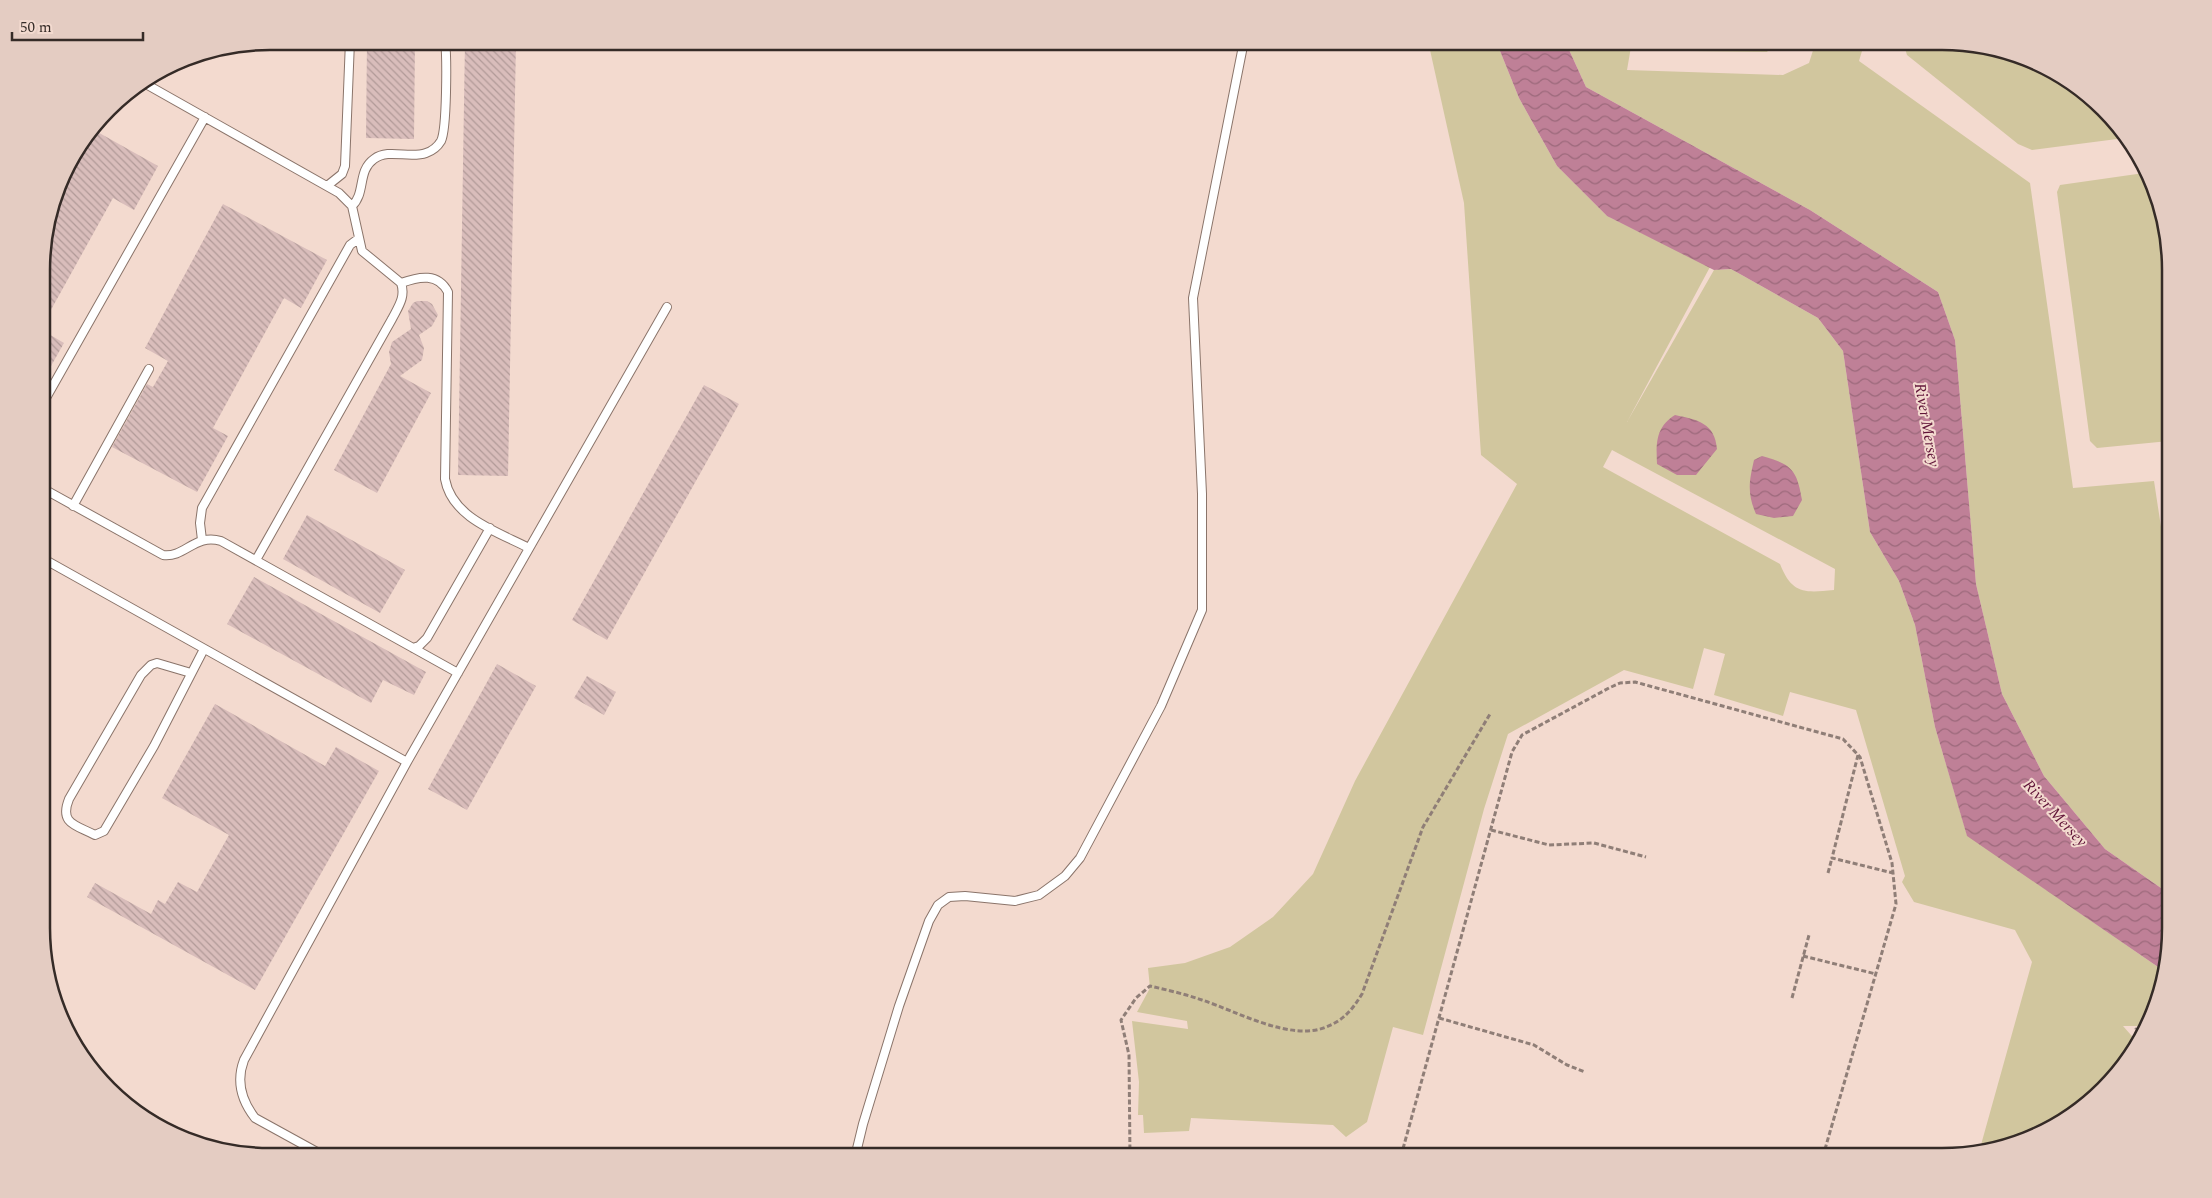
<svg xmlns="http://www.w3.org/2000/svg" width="2212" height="1198" font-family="Spectral,serif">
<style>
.grass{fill:#d1c69e;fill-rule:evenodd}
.wetland{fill:url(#wetland-marsh)}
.water{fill:url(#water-waves)}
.building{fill:url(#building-back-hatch)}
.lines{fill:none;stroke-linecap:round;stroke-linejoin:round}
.service-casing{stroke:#8a746a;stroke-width:10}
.path{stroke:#8f7e77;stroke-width:3;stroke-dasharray:5 2.5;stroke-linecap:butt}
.service{stroke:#fff;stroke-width:8}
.labels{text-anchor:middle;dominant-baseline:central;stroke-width:4;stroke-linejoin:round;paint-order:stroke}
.water-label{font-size:16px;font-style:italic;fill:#601438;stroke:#f3dacf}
.rim{fill:none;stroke:#352b27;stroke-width:2.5}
</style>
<defs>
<pattern id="wetland-marsh" width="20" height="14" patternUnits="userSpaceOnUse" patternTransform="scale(1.25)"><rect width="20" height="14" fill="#d1c69e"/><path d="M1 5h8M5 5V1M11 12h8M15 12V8" fill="none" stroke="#b4aa88"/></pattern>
<pattern id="water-waves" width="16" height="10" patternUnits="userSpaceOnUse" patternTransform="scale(1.25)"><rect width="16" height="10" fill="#bf8097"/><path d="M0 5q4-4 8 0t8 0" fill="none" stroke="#9c697b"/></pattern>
<pattern id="building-back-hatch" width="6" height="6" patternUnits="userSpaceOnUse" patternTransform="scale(1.25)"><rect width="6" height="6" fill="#d9bdbb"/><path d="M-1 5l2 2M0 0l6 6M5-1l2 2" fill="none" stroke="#b19a98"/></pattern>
</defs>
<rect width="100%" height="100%" fill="#f3dacf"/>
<path class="grass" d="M1428 41H1496L1519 98 1557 166 1607 216 1710 267 1627 422 1714 270 1731 269 1818 318 1843 351 1870 532 1899 581 1915 625 1935 727 1967 835 2161 969 2147 1030 2137 1026H2123L2138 1043 2114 1079 2069 1118 2016 1145 1979 1152 2032 962 2015 930 1914 902 1902 882 1905 876 1856 710 1790 692 1783 716 1714 695 1725 654 1704 648 1693 689 1624 670 1508 734 1484 809 1423 1035 1393 1027 1367 1122 1346 1137 1333 1125 1191 1118 1189 1131 1144 1133 1143 1115H1138L1139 1082 1132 1021 1188 1029 1187 1021 1137 1012 1150 988 1148 968 1185 963 1230 947 1273 917 1313 874 1355 781 1517 484 1481 455 1464 203ZM1612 450 1835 569 1834 590C1804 593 1792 594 1780 564L1603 467Z
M1565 41H1632L1627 70 1783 75 1809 63 1816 41H1865L1859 61 2030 183 2073 488 2154 481 2170 586 2171 895 2105 849 2044 776 2002 694 1976 584 1955 340 1938 292 1810 210 1586 87Z
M1942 41 2044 65 2093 98 2122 133 2117 139 2032 150 2018 144 1907 55 1903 42Z
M2144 173 2169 240V441L2097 448 2090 441 2057 192 2060 185Z
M1294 1153 1295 1156H1246H1248Z"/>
<path class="wetland" d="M1680 41H1776L1767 52 1689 51 1680 45Z"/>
<path class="water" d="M1496 41H1565L1586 87 1810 210 1938 292 1955 340 1976 584 2002 694 2044 776 2105 849 2171 895V929L2161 969 1967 836 1935 727 1915 625 1899 581 1870 532 1843 351 1818 318 1731 269 1714 270 1607 216 1557 166 1519 98Z
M1675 415C1698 420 1715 423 1717 449L1696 475H1677L1657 464C1656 442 1656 427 1675 415Z
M1762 456C1791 464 1797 469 1802 500L1793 516 1774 518 1756 514C1747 493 1749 482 1754 460Z"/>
<path class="building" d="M367 41H415L414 139 366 138Z
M465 41H516L508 476 458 475Z
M94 130 158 166 134 210 113 198 42 326V254L65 169Z
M223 204 327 260 301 308 284 298 213 428 228 436 197 492 112 447 147 384 153 387 168 361 145 348Z
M417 301H427L432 304 438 315 432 326 419 335 424 348 422 360 400 376 431 393 377 493 334 470 391 364 389 352 392 342 411 329 408 311 413 303Z
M42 330 64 343 42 382Z
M704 385 739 404 607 640 572 620Z
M307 515 405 570 380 613 283 559Z
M254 577 426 672 414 695 383 680 371 703 227 624Z
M497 664 536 686 467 810 428 789Z
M587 676 616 692 604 715 574 698Z
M215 704 325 766 336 747 379 771 255 990 87 897 95 883 151 914 158 900 165 904 178 882 197 892 229 835 162 798Z"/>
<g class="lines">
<g class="service-casing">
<path id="service" d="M144 83 339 193 352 206 362 251 401 283C406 297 398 307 392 319L256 560
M327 186 342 174 345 166 350 41
M352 206C366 193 357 171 374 159 389 148 409 159 426 153 432 151 438 146 441 141 447 129 447 57 445 41
M401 283C420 276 438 273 448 292L445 479C452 518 498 532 529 548
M42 405 205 117
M42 488 163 555C185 558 195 533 221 541L458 673
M73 506 149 369
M202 540 200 523 202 508 350 245 358 239
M42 558 407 762
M413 648 419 646 427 638 490 528
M191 673 157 663 151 665 141 675 69 799C59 824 76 825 95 835L104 831 154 746 204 649
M326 1157 255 1118C241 1100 236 1081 244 1060L407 762 667 307
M855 1157 863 1124 899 1006 929 921 938 905 949 897 965 896 1015 901 1039 895 1065 876 1080 858 1161 706 1202 610V494L1193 298 1244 41"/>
</g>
<path class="path" d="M1858 755 1832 858 1893 873
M1491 830 1549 845 1594 843 1646 857
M1828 873 1832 858
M1803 956 1876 974
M1792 998 1809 935
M1439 1018 1534 1045 1567 1065 1585 1072
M2137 1044 2136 1029 2145 1033
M1401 1156 1512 752 1522 735 1609 688 1620 683 1635 682 1843 739 1860 757 1892 863 1896 904 1823 1156
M1749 1156 1751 1151
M1130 1157 1129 1055 1121 1020 1136 998 1150 986C1167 990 1185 994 1202 1000 1236 1011 1291 1042 1326 1027 1344 1020 1352 1010 1362 994L1423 827 1490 714"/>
<use href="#service" class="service"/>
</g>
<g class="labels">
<g class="water-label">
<text transform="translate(1927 425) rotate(80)">River Mersey</text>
<text transform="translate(2055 813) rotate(47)">River Mersey</text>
</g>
</g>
<path d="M0 0H2212V1198H0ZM270 50H1942A220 220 0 0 1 2162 270V928A220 220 0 0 1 1942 1148H270A220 220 0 0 1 50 928V270A220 220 0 0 1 270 50Z" fill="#e4ccc2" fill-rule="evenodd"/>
<path class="rim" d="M270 50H1942A220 220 0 0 1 2162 270V928A220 220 0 0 1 1942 1148H270A220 220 0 0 1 50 928V270A220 220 0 0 1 270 50Z"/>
<path d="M12 32v8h131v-8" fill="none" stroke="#352b27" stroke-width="2.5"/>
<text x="20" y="32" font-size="15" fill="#352b27" stroke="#f3dacf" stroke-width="4" paint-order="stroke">50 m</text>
</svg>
